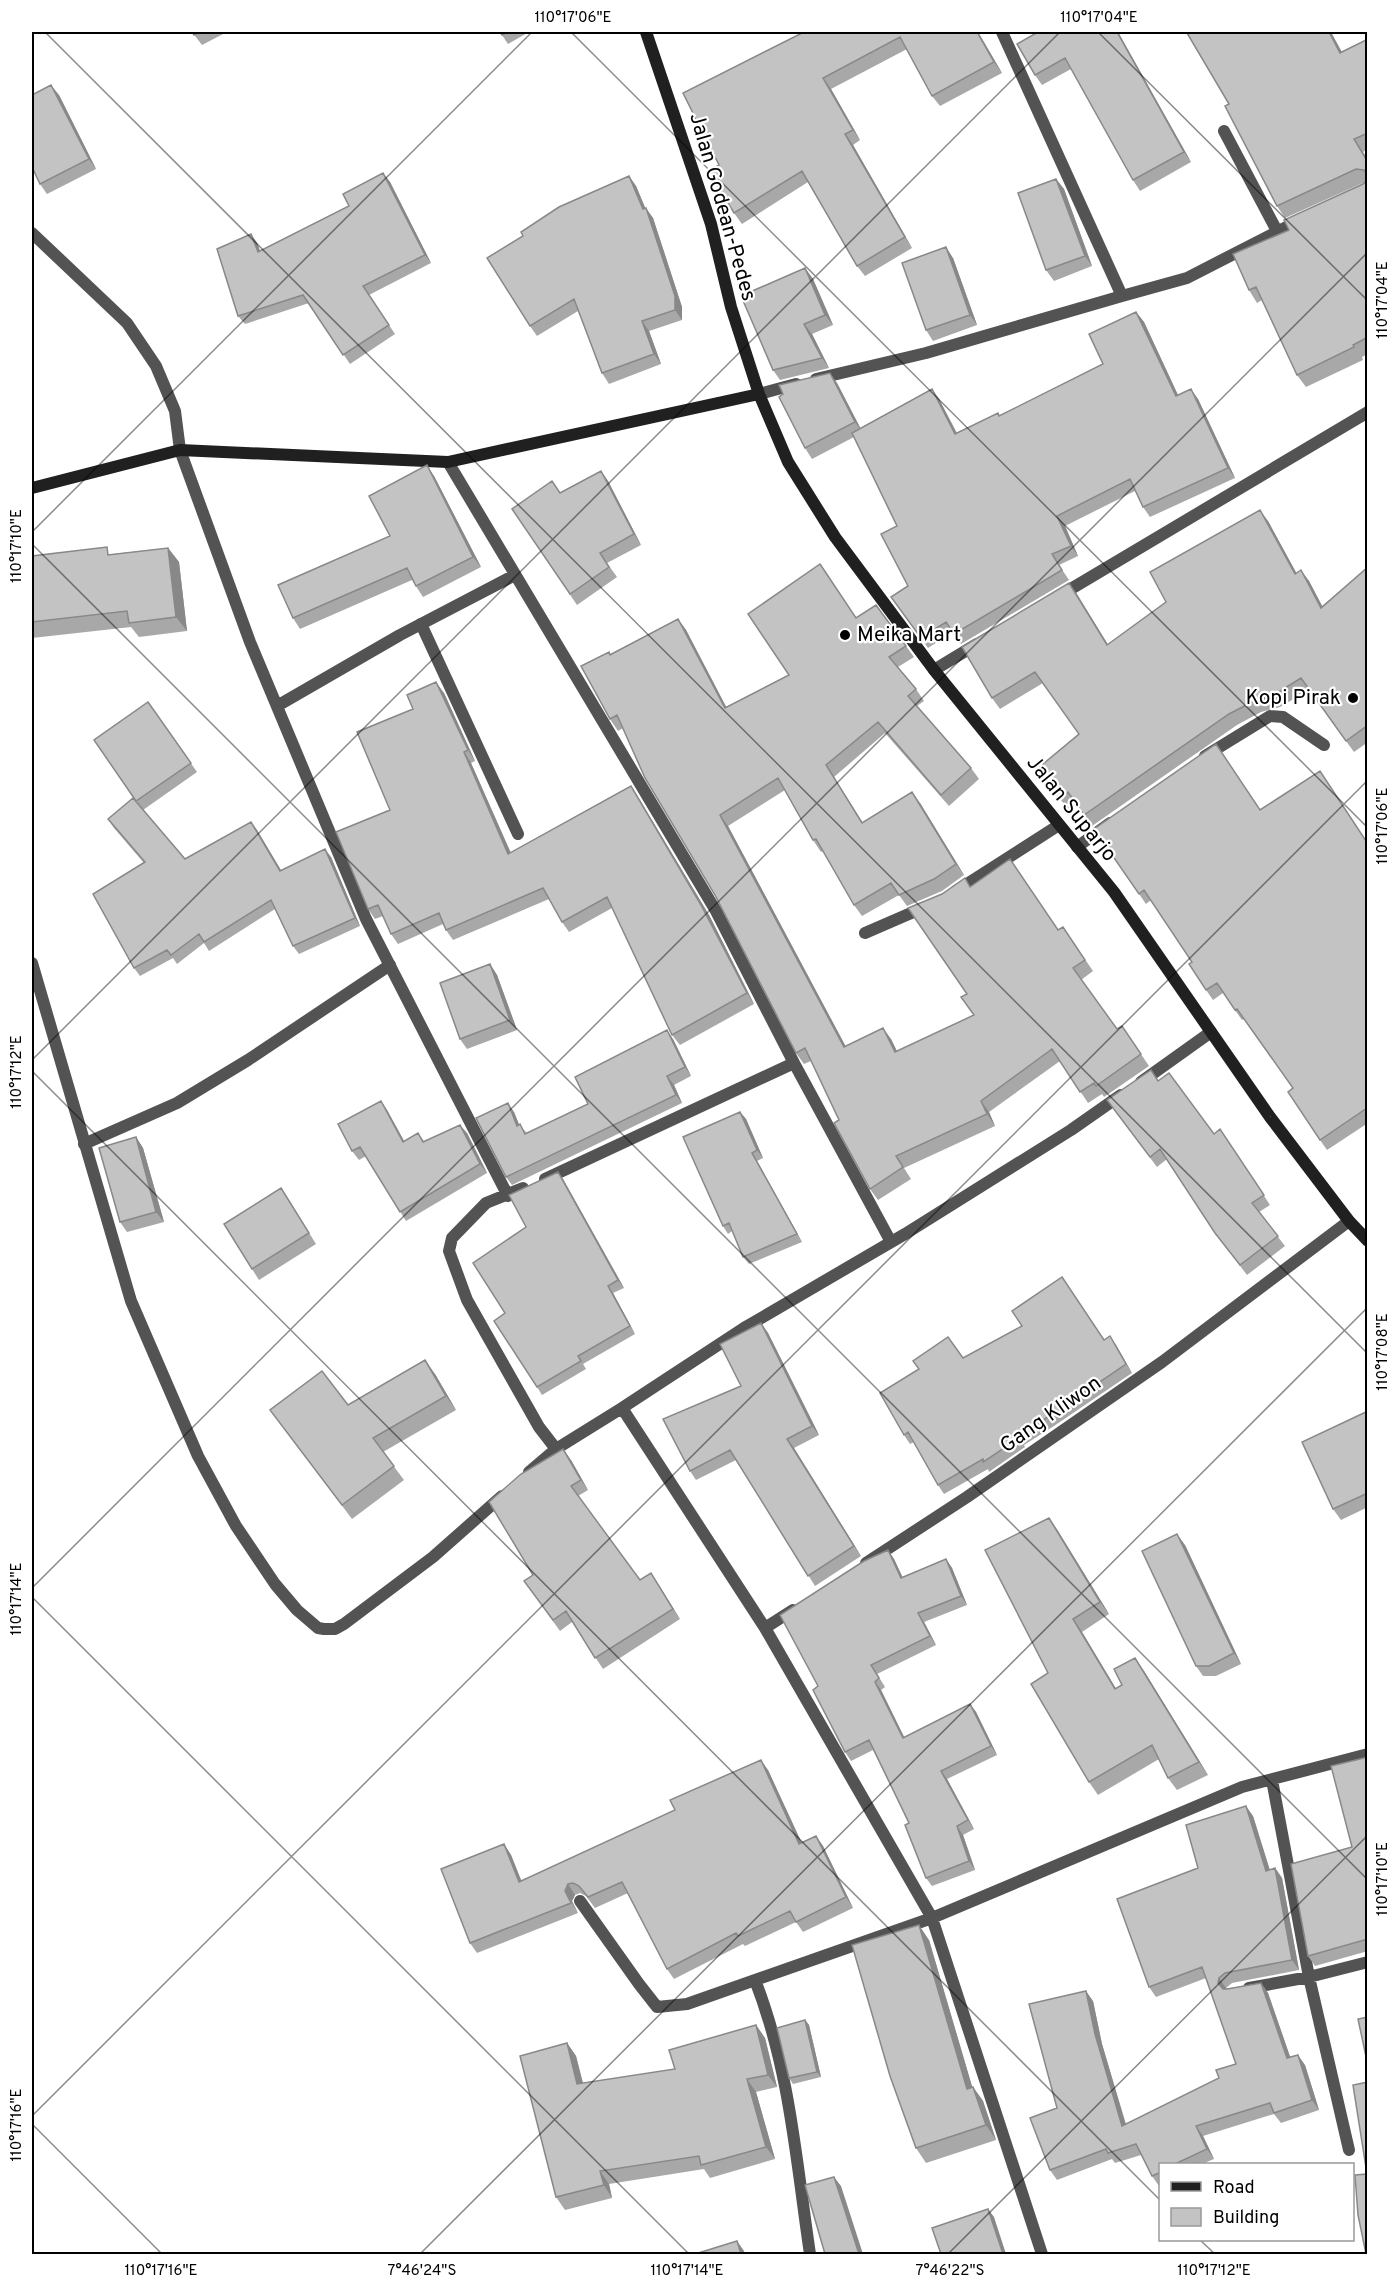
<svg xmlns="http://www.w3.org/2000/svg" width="1399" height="2286" font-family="Overpass,sans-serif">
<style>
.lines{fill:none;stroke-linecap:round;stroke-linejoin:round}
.lane{stroke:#535353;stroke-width:12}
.street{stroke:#535353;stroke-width:12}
.secondary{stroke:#202020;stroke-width:12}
.wall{fill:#a8a8a8}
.shaded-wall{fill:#888}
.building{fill:#c3c3c3;stroke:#888;stroke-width:1.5}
.ticks{fill:none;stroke:#000;stroke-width:1.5;stroke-opacity:0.45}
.poi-dot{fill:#000;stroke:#fff;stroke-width:2}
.labels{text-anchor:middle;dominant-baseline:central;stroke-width:4.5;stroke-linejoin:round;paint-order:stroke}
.street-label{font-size:21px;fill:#000;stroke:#fff}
.poi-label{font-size:21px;fill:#000;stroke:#fff;text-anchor:start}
.neatline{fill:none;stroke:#000;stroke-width:2}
.ticks-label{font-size:15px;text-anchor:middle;fill:#000}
</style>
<rect width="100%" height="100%" fill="#fff"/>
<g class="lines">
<path class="lane" d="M1224 131 1277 231
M421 624 518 834
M84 1144 177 1103 248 1060 390 965"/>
<path class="street" d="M1002 32 1122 296 1187 278 1300 220
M32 233 127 323 156 366 175 411 180 450 250 642 366 919 508 1196
M816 379 926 353 1122 296
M759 394 796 384
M448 462 716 911 794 1063 545 1179
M1059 596 1368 412
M934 670 977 644
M277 706 400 635 515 575
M1205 756 1270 716 1283 717 1324 745
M1077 847 1110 823
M956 891 1059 825
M865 933 925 907
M32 963 131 1301 198 1456 236 1526 275 1584 297 1610 318 1628 324 1629H335L344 1624 433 1557 502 1496
M794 1063 891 1242
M1141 1082 1211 1032
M523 1188 486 1203 452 1238 449 1251 467 1300 539 1427 556 1449 529 1472
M622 1408 744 1328 905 1234 1071 1130 1121 1095
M556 1449 622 1408 765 1628 932 1918 1042 2254
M866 1563 967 1497 1162 1362 1349 1221
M765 1628 793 1610
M1272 1780 1309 1977 1349 2150
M580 1901 639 1984 657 2007 687 2004 932 1918 1242 1787 1368 1754
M755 1980C790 2070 796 2160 810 2254
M1249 1988 1309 1977 1368 1962"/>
<path class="secondary" d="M646 32 711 224 731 307 759 394 788 462 835 537 934 670 1114 892 1270 1117 1349 1221 1368 1241
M32 488 180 450 448 462 759 394"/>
</g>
<path class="wall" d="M192 32H227L202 45Z
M500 32H529L508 44Z
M804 32H978L1002 73 940 106 932 96 907 49 831 89 860 140 853 145 912 248 865 276 857 266 808 182 742 224 734 213 719 165Z
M1118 32 1191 162 1140 191 1133 180 1071 69 1042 85 1035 75 1017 44Z
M1368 39V149L1363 152 1368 159V354L1362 357 1363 360 1306 387 1297 375 1262 300 1257 303 1249 290 1289 230 1365 182 1285 218 1277 206 1229 104Z
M59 95 96 169 47 194 40 184Z
M383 173 390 182 431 263 369 295 395 334 350 364 309 303 245 324 238 316 251 234 257 243 260 251 349 206Z
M629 176 636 186 645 208 653 218 682 307V320L649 331 661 364 609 384 602 373 578 311 537 336 530 326Z
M1056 179 1064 189 1092 266 1054 281 1046 270Z
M953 258 977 325 933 341 926 330Z
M805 268 813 279 833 325 812 334 829 368 780 380 773 370Z
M1136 312 1144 322 1178 395 1198 399 1235 478 1150 517 1143 507 1135 491 1065 526 1078 556 1059 565 1069 580 961 644 953 632 928 648 891 597 908 586 897 526 854 437 812 459 805 448 837 383 860 428 932 389 939 399 957 433 1000 416 1103 364Z
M601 471 608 481 641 545 607 563 617 577 577 605 512 509 560 493Z
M434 476 481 567 423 597 412 580 300 629 293 618 390 536Z
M1268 521 1296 573 1309 581 1322 606 1368 567V742L1354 752 1309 690 1280 707 1261 712 1237 725 1092 826 1076 803 1068 809 1045 780 1037 769 1079 734 1043 683 1000 709 992 698 1069 583 1108 645 1166 602Z
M168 548 179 562 187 631 139 637 131 627 32 638V556L112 554Z
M856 617 906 646 914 657 898 667 916 689 924 701 917 706 971 768 979 779 949 806 885 733 834 777 863 823 920 803 964 875 942 891 907 906 899 895 862 916 854 905 823 851 821 852 813 840 785 790 728 826 845 1046 891 1039 897 1051 974 1015 967 994 970 886 1058 930 1063 927 1093 971 1081 980 1117 1029 1122 1026 1149 1066 1104 1097 1102 1094 1088 1103 1060 1061 989 1112 995 1126 904 1168 911 1179 878 1200 870 1189 839 1120 811 1061 804 1064 796 1053 715 895 623 728 618 731 610 719V654L678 619 686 630 726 707 789 675Z
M444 693 475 761 471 763 511 853 631 786 638 797 709 915 754 1004 680 1045 672 1035 612 908 569 932 562 922 549 899 453 940 446 930 443 924 398 944 391 934 383 916 375 919 368 909 390 810 413 709Z
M148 702 197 772 143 810 185 859 257 830 281 870 331 857 360 926 299 954 293 946 275 909 209 951 204 943 177 964 173 958 140 976 134 968 144 863 114 828 108 819 139 806 94 740Z
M1261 810 1368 843V1123L1327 1150 1320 1140 1293 1088 1244 1019 1242 1020 1223 993 1213 1000 1206 990 1192 962 1151 900 1146 904 1094 829Z
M490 964 497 975 517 1030 467 1049 460 1039Z
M673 1039 691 1076 674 1085 682 1103 512 1185 506 1177 514 1112 519 1125 527 1133 588 1104Z
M1158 1081 1214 1134 1227 1139 1270 1205 1259 1212 1285 1246 1247 1275 1215 1233 1167 1159 1157 1167 1114 1110Z
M381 1101 387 1110 404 1141 418 1133 424 1141 467 1133 487 1173 406 1221 366 1156 359 1160 352 1151Z
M740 1112 746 1119 763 1158 757 1161 802 1242 749 1264 743 1257 732 1231 728 1234 723 1226Z
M136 1137 143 1148 164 1222 127 1232 120 1222Z
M558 1172 563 1179 624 1288 613 1293 635 1334 583 1364 586 1369 542 1395 537 1387 505 1313 526 1227Z
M288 1199 316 1244 259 1280 252 1269Z
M761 1323 768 1333 819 1435 794 1448 861 1556 815 1586 736 1460 696 1480 690 1471 741 1386Z
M1104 1340 1116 1345 1132 1373 1054 1426 1024 1445 1025 1447 989 1472 988 1469 944 1494 938 1485 914 1442 910 1444 904 1435 919 1369 963 1358Z
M435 1374 456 1410 383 1452 404 1480 352 1519 270 1410 348 1405Z
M1368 1411V1507L1341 1520 1333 1509Z
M571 1460 588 1490 578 1496 640 1580 658 1584 680 1619 603 1669 572 1622 560 1631 524 1581 533 1575Z
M1049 1518 1058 1531 1109 1614 1082 1632 1116 1689 1144 1671 1208 1775 1177 1790 1168 1778 1159 1759 1098 1795 1089 1782 1048 1673Z
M1185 1545 1241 1664 1216 1676H1203L1196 1666Z
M888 1550 894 1559 903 1578 946 1559 952 1568 967 1605 924 1622 936 1645 877 1674 885 1687 881 1690 904 1737 970 1704 976 1712 997 1755 947 1779 974 1829 963 1835 975 1870 932 1886 926 1878 909 1823 873 1750 851 1761 845 1752 818 1686Z
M1368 1757V1951L1315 1966 1308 1956 1352 1847Z
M768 1770 801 1843 816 1836 823 1846 853 1908 803 1932 796 1922 745 1946 743 1944 674 1979 667 1969 628 1893 595 1908 586 1896 580 1893 575 1895 572 1901 578 1913 477 1953 470 1943 504 1844 511 1855 521 1881Z
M1253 1816 1270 1870 1275 1868 1282 1878 1299 1970 1232 1983 1226 1988 1225 1989 1261 1983 1268 1993 1290 2057 1305 2065 1319 2110 1281 2123 1274 2114 1203 2136 1214 2159 1202 2164H1161V2185L1159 2186 1152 2176 1141 2155 1115 2163 1112 2159 1057 2180 1050 2170 1057 2108 1093 2001 1102 2044 1126 2124 1219 2078 1236 2064 1206 1978 1156 1997 1149 1987 1198 1868Z
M929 1940 972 2087H973L983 2101 996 2140 926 2163 916 2148Z
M805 2020 809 2025 821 2077 793 2084 789 2078Z
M756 2025 765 2038 777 2087 756 2092 775 2159 710 2178 704 2169 609 2184 612 2198 565 2210 556 2197 567 2043 576 2056 583 2083 675 2069Z"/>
<path class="shaded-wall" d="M977 32H978L1002 73 994 62Z
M1117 32H1118L1191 162 1184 152Z
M1329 32H1331L1349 65 1340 53Z
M823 78 831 89 860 140 853 130Z
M51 85 59 95 96 169 89 159Z
M845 134 853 145 912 248 905 237Z
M383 173 390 182 431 263 425 255Z
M629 176 636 186 647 212 646 208 653 218 682 307V320L675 310 643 209Z
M1056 179 1064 189 1092 266 1085 256Z
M251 234 257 243 264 261 258 252Z
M946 247 953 258 977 325 970 315Z
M805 268 813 279 833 325 825 315Z
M1136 312 1144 322 1183 406 1176 396Z
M642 321 649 331 661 364 654 354Z
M804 324 812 334 829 368 822 358Z
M830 373 837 383 863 433 855 422Z
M932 389 939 399 962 444 955 434Z
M1191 389 1198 399 1235 478 1228 468Z
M427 465 434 476 481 567 473 557Z
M601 471 608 481 641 545 634 534Z
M1260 510 1268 521 1303 585 1295 574Z
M1057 516 1065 526 1078 556 1071 546Z
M168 548 179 562 187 631 176 617Z
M1301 570 1309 581 1329 619 1321 608Z
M1069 583 1077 594 1115 656 1107 645Z
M678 619 686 630 733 720 725 708Z
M436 682 444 693 475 761 468 750Z
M464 752 471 763 516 865 508 854Z
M826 765 834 777 870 835 862 823Z
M631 786 638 797 709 915 754 1004 747 993Z
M912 792 920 803 964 875 956 864Z
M720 815 728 826 852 1058 844 1047Z
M251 822 257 830 286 879 280 871Z
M325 849 331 857 360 926 355 918Z
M490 964 497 975 517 1030 510 1020Z
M883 1028 891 1039 903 1064 895 1052Z
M667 1030 673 1039 691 1076 685 1067Z
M667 1076 674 1085 682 1103 676 1095Z
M381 1101 387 1110 409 1150 403 1142Z
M981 1101 989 1112 995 1126 987 1114Z
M508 1103 514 1112 523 1134 517 1126Z
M740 1112 746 1119 763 1158 757 1150Z
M460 1125 467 1133 487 1173 480 1164Z
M136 1137 143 1148 164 1222 156 1212Z
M752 1153 757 1161 802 1242 797 1234Z
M558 1172 563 1179 624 1288 618 1280Z
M608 1286 613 1293 635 1334 630 1326Z
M761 1323 768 1333 819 1435 812 1426Z
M1110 1336 1116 1345 1132 1373 1126 1364Z
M425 1360 435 1374 456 1410 446 1396Z
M787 1439 794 1448 861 1556 854 1546Z
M563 1449 571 1460 588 1490 581 1480Z
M1049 1518 1058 1531 1109 1614 1100 1602Z
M1177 1534 1185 1545 1241 1664 1234 1653Z
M888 1550 894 1559 907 1587 901 1578Z
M946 1559 952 1568 967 1605 961 1596Z
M651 1573 658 1584 680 1619 673 1609Z
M918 1613 924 1622 936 1645 930 1636Z
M1073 1619 1082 1632 1124 1702 1115 1689Z
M1135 1658 1144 1671 1208 1775 1199 1762Z
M875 1682 881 1690 909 1747 903 1738Z
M970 1704 976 1712 997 1755 991 1746Z
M761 1760 768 1770 807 1854 799 1844Z
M941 1771 947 1779 974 1829 968 1820Z
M1246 1806 1253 1816 1273 1881 1266 1871Z
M957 1826 963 1835 975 1870 969 1861Z
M816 1836 823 1846 853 1908 846 1897Z
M504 1844 511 1855 526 1892 519 1882Z
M1275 1868 1282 1878 1299 1970 1292 1960Z
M568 1884 575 1895 572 1901 578 1913 565 1891Z
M919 1925 929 1940 977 2103 967 2089Z
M1219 1978 1226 1988 1225 1993 1218 1983Z
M1261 1983 1268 1993 1294 2068 1287 2058Z
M1086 1991 1093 2001 1102 2044 1129 2136 1122 2126 1095 2034Z
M805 2020 809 2025 821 2077 817 2072Z
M756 2025 765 2038 777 2087 768 2075Z
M567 2043 576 2056 586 2096 577 2084Z
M1298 2055 1305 2065 1319 2110 1312 2100Z
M747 2079 756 2092 775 2159 766 2147Z
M973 2087 983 2101 996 2140 986 2125Z
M1196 2126 1203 2136 1214 2159 1207 2149Z
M600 2171 609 2184 612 2198 604 2185Z
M834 2177 841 2186 863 2254H859Z
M988 2209 994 2217 1006 2254H1003Z
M737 2241 744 2251 745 2254H741Z"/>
<path class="building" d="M192 32H200L194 35Z
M500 32H508L502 35Z
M804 32H977L994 62 932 96 900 37 823 78 853 130 845 134 905 237 857 266 802 171 734 213 709 171 719 165 683 93Z
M1038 32H1117L1184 152 1133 180 1065 58 1035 75 1017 44Z
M1189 32H1329L1340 53 1368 39V133L1354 139 1368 162V337L1353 345 1354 347 1297 375 1256 287 1249 290 1233 254 1289 230 1284 220 1363 184 1366 181 1367 174 1364 170 1356 169 1277 206 1225 106 1229 104 1187 33Z
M51 85 89 159 40 184 32 167V95Z
M383 173 425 255 363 286 389 325 343 355 303 295 238 316 217 249 251 234 258 252 349 206 343 194Z
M629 176 643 209 646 208 675 296V310L642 321 654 354 602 373 574 299 530 326 487 258 523 236 521 232 559 207Z
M1056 179 1085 256 1046 270 1018 193Z
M946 247 970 315 926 330 902 263Z
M805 268 825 315 804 324 822 358 773 370 741 296Z
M1136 312 1176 396 1191 389 1228 468 1143 507 1130 479 1057 516 1071 546 1052 554 1062 570 954 634 946 622 921 638 891 597 908 586 881 534 897 526 852 433 932 389 955 434 998 413 999 416 1103 364 1089 334Z
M830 373 855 422 805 448 779 397 783 394 779 385Z
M427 465 473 557 416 586 407 568 293 618 278 585 390 536 369 496Z
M601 471 634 534 600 553 609 567 570 594 512 509 552 481 560 493Z
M1260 510 1295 574 1301 570 1321 608 1368 567V725L1346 741 1301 678 1272 696 1254 701 1229 714 1084 815 1068 792 1060 798 1037 769 1079 734 1035 672 992 698 962 647 1069 583 1107 645 1166 602 1150 572Z
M107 547 108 555 168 548 176 617 129 623 127 611 32 622V556Z
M820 564 856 618 876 605 906 646 889 657 916 689 908 696 971 768 941 795 878 722 826 765 862 823 912 792 956 864 934 879 899 895 891 883 854 905 816 839 813 840 778 778 720 815 844 1047 883 1028 895 1052 974 1015 961 997 967 994 908 908 942 894 965 878 970 887 1010 859 1058 930 1063 927 1085 960 1073 968 1117 1029 1122 1026 1141 1054 1096 1086 1094 1083 1080 1092 1052 1049 981 1101 987 1114 896 1156 903 1167 870 1189 834 1123 839 1120 805 1048 796 1053 715 895 645 778 617 715 610 719 581 666 609 652 610 655 678 619 725 708 789 675 748 614Z
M436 682 468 750 464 752 508 854 631 786 701 905 747 993 672 1035 607 897 562 922 543 888 446 930 439 913 391 934 378 905 368 909 336 832 390 810 357 732 413 709 407 695Z
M148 702 191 763 136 801 94 740Z
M1216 744 1260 810 1320 771 1368 844V1110L1367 1108 1320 1140 1288 1092 1293 1088 1237 1009 1235 1010 1217 983 1206 990 1189 964 1192 962 1144 890 1139 894 1094 829Z
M133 798 185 859 251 822 280 871 325 849 355 918 293 946 271 900 204 942 199 934 171 955 167 950 134 968 93 894 145 862 108 819Z
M490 964 510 1020 460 1039 440 983Z
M667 1030 685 1067 667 1076 676 1095 506 1177 476 1118 508 1103 517 1126 520 1124 525 1134 588 1104 575 1077Z
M1151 1070 1158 1081 1169 1073 1214 1134 1220 1129 1264 1195 1252 1203 1278 1236 1240 1265 1215 1233 1160 1149 1150 1157 1107 1100Z
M381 1101 403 1142 418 1133 423 1142 460 1125 480 1164 400 1212 360 1147 352 1151 338 1124Z
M740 1112 757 1150 752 1153 797 1234 743 1257 729 1223 723 1226 683 1137Z
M136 1137 156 1212 120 1222 99 1148Z
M558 1172 618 1280 608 1286 630 1326 578 1356 581 1361 537 1387 494 1321 505 1313 473 1263 526 1227 509 1195Z
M281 1188 309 1233 252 1269 224 1224Z
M1062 1277 1104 1340 1110 1336 1126 1364 1048 1417 1017 1436 1019 1438 983 1462V1459L938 1485 908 1432 904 1435 880 1393 919 1369 913 1361 948 1337 963 1358 1022 1326 1012 1311Z
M761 1323 812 1426 787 1439 854 1546 808 1576 730 1450 690 1471 663 1419 741 1386 720 1344Z
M425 1360 446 1396 373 1438 394 1466 342 1505 270 1410 322 1371 348 1405Z
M1368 1411V1493L1333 1509 1302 1442Z
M563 1449 581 1480 571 1486 640 1580 651 1573 673 1609 595 1658 566 1611 553 1620 524 1581 533 1575 489 1502 521 1474Z
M1049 1518 1100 1602 1073 1619 1115 1689 1122 1685 1114 1669 1135 1658 1199 1762 1168 1778 1152 1745 1089 1782 1031 1684 1048 1673 985 1550Z
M1177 1534 1234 1653 1209 1666H1196L1142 1551Z
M888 1550 901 1578 946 1559 961 1596 918 1613 930 1636 871 1665 879 1678 875 1682 903 1738 970 1704 991 1746 941 1771 968 1820 957 1826 969 1861 926 1878 905 1825 909 1823 869 1740 845 1752 813 1690 818 1686 780 1615 864 1561Z
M1368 1757V1939L1308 1956 1291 1864 1352 1847 1331 1766Z
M761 1760 799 1844 816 1836 846 1897 796 1922 790 1911 738 1936 736 1933 667 1969 622 1882 588 1897 579 1886 573 1883 568 1884 565 1891 571 1903 470 1943 441 1869 504 1844 519 1882 675 1810 670 1800Z
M1246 1806 1266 1871 1275 1868 1292 1960 1225 1973 1219 1978 1218 1983 1223 1989H1227L1261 1983 1287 2058 1298 2055 1312 2100 1274 2113 1270 2103 1196 2126 1207 2149 1175 2164H1161V2172L1152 2176 1136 2144 1108 2153 1106 2149 1050 2170 1030 2118 1057 2108 1029 2004 1086 1991 1095 2034 1122 2126 1219 2078 1216 2070 1236 2064 1202 1967 1149 1987 1117 1899 1198 1868 1186 1825Z
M919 1925 967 2089 973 2087 986 2125 916 2148 890 2076 852 1945Z
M1368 2017V2066L1358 2019Z
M805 2020 817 2072 789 2078 777 2028Z
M756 2025 768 2075 747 2079 766 2147 701 2165 699 2156 600 2171 604 2185 556 2197 520 2056 567 2043 577 2084 675 2069 669 2050Z
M1368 2082V2254H1366L1358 2215 1355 2175 1367 2174 1353 2085Z
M834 2177 859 2254H825L805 2185Z
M988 2209 1003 2254H941L932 2228Z
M737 2241 741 2254H695Z"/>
<path class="ticks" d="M45 32 1368 1354M571 32 1368 828M1098 32 1368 301M32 532 532 32M32 544 1368 1880M32 1060 1060 32M32 1071 1160 2200M32 1588 1368 252M32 1597 689 2254M32 2116 1368 780M32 2124 162 2254M1200 2240 1215 2254M420 2254 1368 1307M948 2254 1368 1835"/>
<g class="poi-dot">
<circle cx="845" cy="635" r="6"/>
<circle cx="1353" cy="698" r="6"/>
</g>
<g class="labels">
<g class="street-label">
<text transform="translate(722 207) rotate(74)">Jalan Godean-Pedes</text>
<text transform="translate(1071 809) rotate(51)">Jalan Suparjo</text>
<text transform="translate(1051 1415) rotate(-35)">Gang Kliwon</text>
</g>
<g class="poi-label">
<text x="857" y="635">Meika Mart</text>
<text x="1341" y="698" text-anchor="end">Kopi Pirak</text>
</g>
</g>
<rect width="1399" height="2286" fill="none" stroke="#ffffff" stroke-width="66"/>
<rect x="1159" y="2163" width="195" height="78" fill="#ffffff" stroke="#999999" stroke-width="1.5"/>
<rect x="1171" y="2182" width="30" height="9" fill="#202020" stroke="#999999" stroke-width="1.5"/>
<text x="1213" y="2193" font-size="18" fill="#000000">Road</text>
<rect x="1171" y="2208" width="30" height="18" fill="#c3c3c3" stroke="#999999" stroke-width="1.5"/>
<text x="1213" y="2223" font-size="18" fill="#000000">Building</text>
<rect x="33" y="33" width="1333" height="2220" class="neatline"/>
<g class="ticks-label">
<text x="573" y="22">110°17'06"E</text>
<text x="1099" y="22">110°17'04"E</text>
<text transform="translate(1382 300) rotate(-90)" y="5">110°17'04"E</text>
<text transform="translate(16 546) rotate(-90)" y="5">110°17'10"E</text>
<text transform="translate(1382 826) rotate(-90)" y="5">110°17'06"E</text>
<text transform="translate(16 1072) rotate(-90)" y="5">110°17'12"E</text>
<text transform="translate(1382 1352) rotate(-90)" y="5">110°17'08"E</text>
<text transform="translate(16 1599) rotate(-90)" y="5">110°17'14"E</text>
<text transform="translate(1382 1879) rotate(-90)" y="5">110°17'10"E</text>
<text transform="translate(16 2125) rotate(-90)" y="5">110°17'16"E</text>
<text x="161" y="2275">110°17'16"E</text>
<text x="422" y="2275">7°46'24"S</text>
<text x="687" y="2275">110°17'14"E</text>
<text x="950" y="2275">7°46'22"S</text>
<text x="1214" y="2275">110°17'12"E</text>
</g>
</svg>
